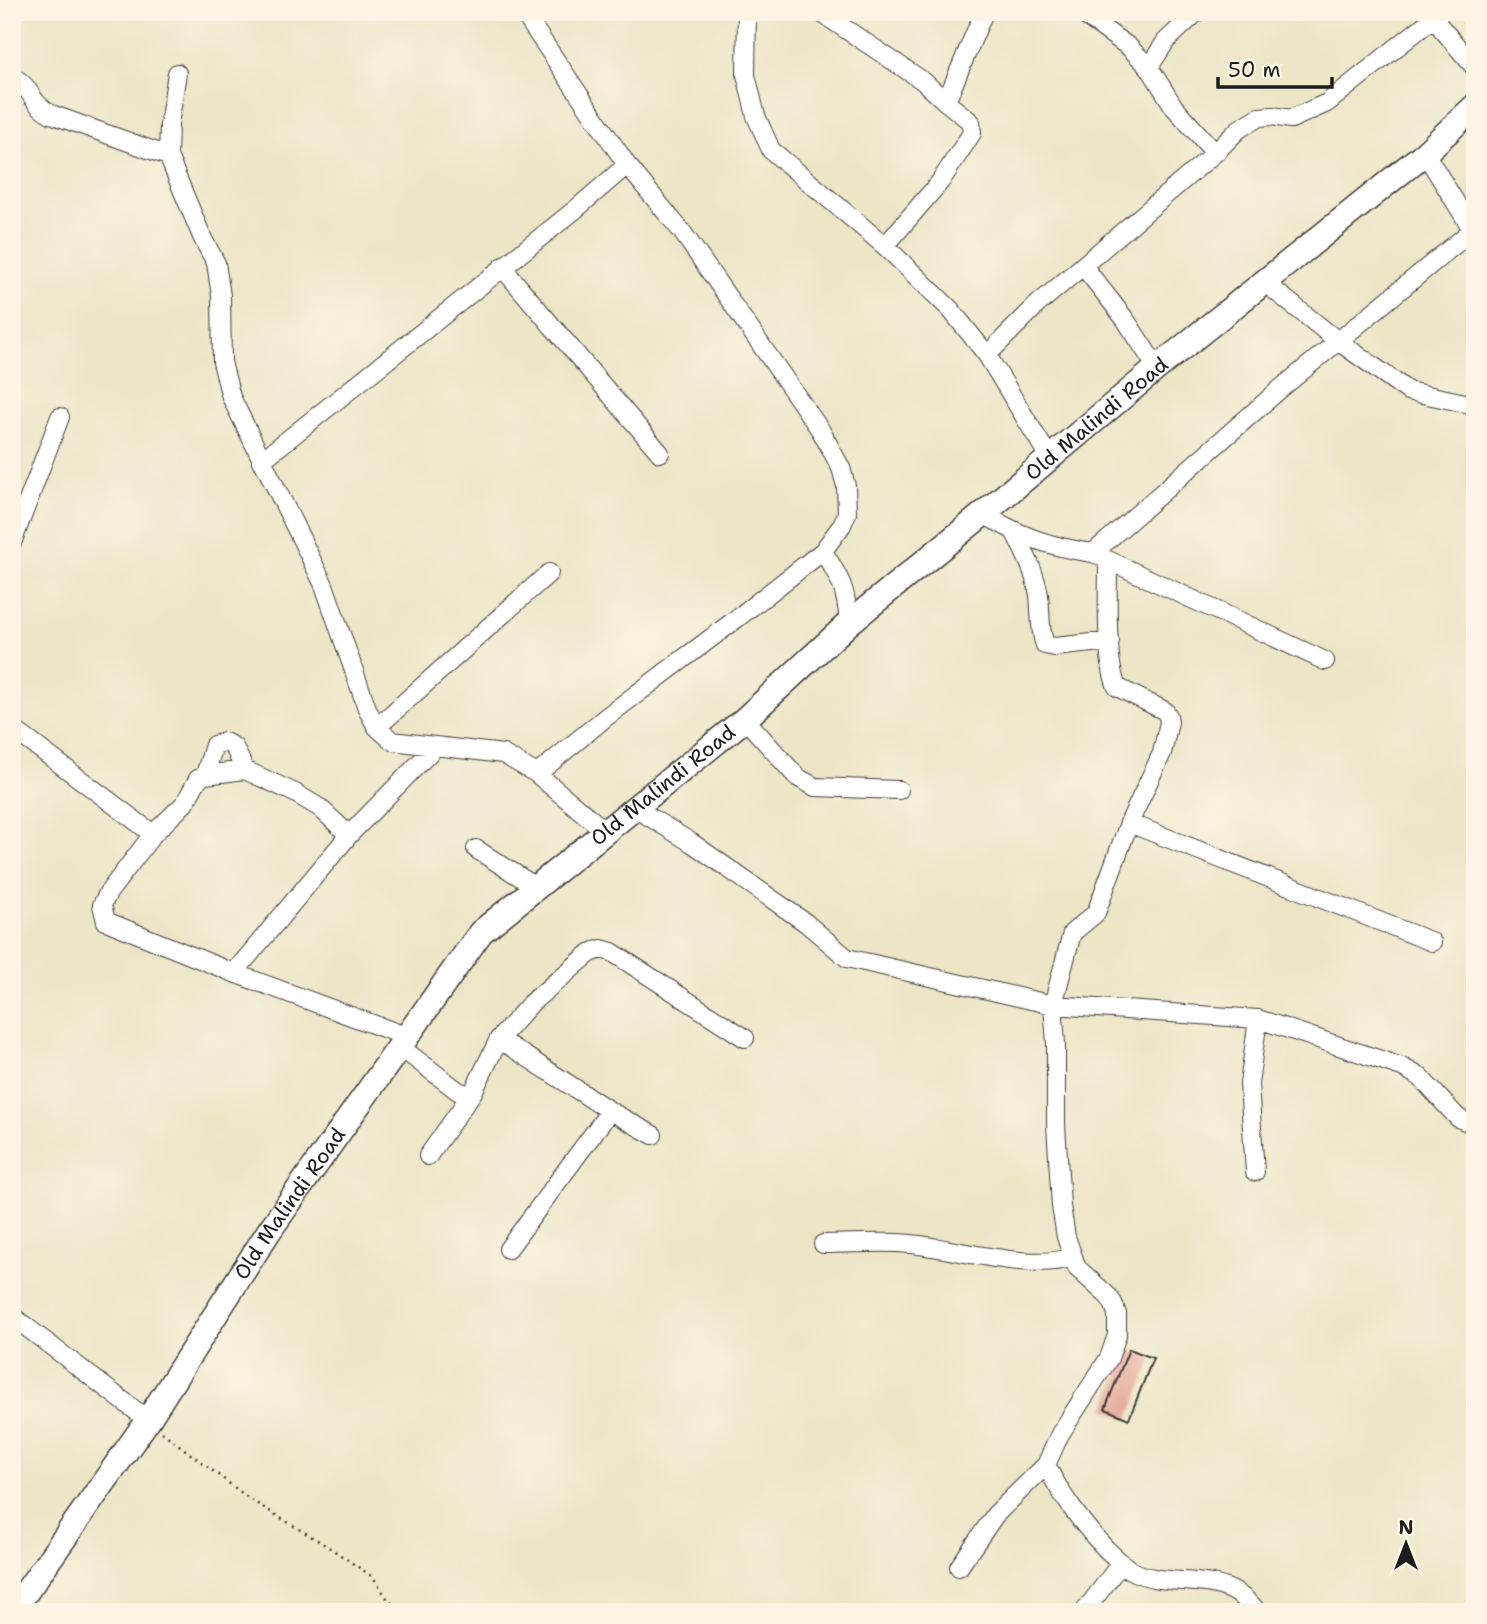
<svg xmlns="http://www.w3.org/2000/svg" width="1487" height="1624" font-family="'Shantell Sans',sans-serif">
<style>
.building{fill:#e19d8f}
.lines{fill:none;stroke-linecap:round;stroke-linejoin:round}
.street-casing{stroke:#3b3a36;stroke-width:20}
.secondary-casing{stroke:#3b3a36;stroke-width:27}
.path{stroke:#3b3a36;stroke-width:2.5;stroke-dasharray:2 5;stroke-linecap:butt}
.street{stroke:#fff;stroke-width:18}
.secondary{stroke:#fff;stroke-width:24}
.labels{text-anchor:middle;dominant-baseline:central;stroke-width:5;stroke-linejoin:round;paint-order:stroke}
.street-label{font-size:21px;fill:#1c1c1c;stroke:#fcf5e5}
</style>
<rect width="100%" height="100%" fill="#fcf5e5"/>
<filter id="ink" filterUnits="userSpaceOnUse"><feTurbulence type="fractalNoise" baseFrequency=".0143" numOctaves="2"/><feDisplacementMap in="SourceGraphic" scale="14" xChannelSelector="R" yChannelSelector="G"/><feConvolveMatrix kernelMatrix="1 2 1 2 8 2 1 2 1" color-interpolation-filters="sRGB"/></filter>
<filter id="wash" filterUnits="userSpaceOnUse"><feTurbulence type="fractalNoise" baseFrequency=".00686" numOctaves="4" result="noise"/><feDisplacementMap in="SourceGraphic" scale="28" xChannelSelector="R" yChannelSelector="G"/><feGaussianBlur stdDeviation="1.57" result="paint"/><feColorMatrix in="noise" values="0 0 0 0 0 0 0 0 0 0 0 0 0 0 0 0 0 1.4 0 .05"/><feComposite in="paint" operator="in"/></filter>
<g filter="url(#wash)">
<rect width="100%" height="100%" fill="#ece5c6"/>
<g id="blocks">
<path class="building" d="M1129 1349 1153 1358 1129 1419 1105 1409Z"/>
</g>
</g>
<g filter="url(#ink)">
<use href="#blocks" fill-opacity="0" stroke="#3b3a36" stroke-width="2"/>
<g class="lines">
<g class="street-casing">
<path id="street" d="M523 12 627 165
M747 12 746 75 756 116 771 150 885 246 951 310 987 355 1049 457
M820 12 923 81 946 102
M1080 12 1129 47 1149 67 1174 107 1215 153
M1433 18 1475 68
M1149 67 1166 41 1197 12
M15 78C33 89 29 102 51 114L168 156 203 239 216 263 221 296 222 362 231 397 324 585 368 711 377 727 392 741 503 754 537 774 605 831
M1425 153 1475 234
M168 156 169 125 177 73
M885 246 940 182 972 133 971 122 946 102 984 12
M502 267 660 453
M1084 267 1125 319 1157 368
M1264 282 1338 341 1408 391 1475 405
M987 355 1038 304 1215 153 1239 129 1259 117 1272 116 1291 119 1327 103 1441 12
M261 461 576 209 627 165 632 171 683 233 821 431 841 468 846 486 847 513 842 525 823 551 731 623 606 717 537 774
M983 514C1021 536 1049 547 1093 553L1325 661
M1015 533C1025 553 1035 572 1039 595 1041 612 1039 629 1045 645L1055 647 1110 641
M12 543 60 417
M823 551C841 580 846 588 849 623
M1093 553 1279 390 1475 228
M1108 561C1108 593 1105 660 1117 687L1165 711 1168 716 1169 722 1162 753 1129 823 1096 913 1072 933 1053 1005 1056 1043V1125L1061 1206 1066 1237 1077 1268 1108 1296 1113 1303 1117 1314V1335L1109 1358 1060 1434 1046 1465C1065 1503 1096 1544 1130 1570 1162 1587 1201 1575 1233 1591 1243 1596 1251 1604 1258 1612
M745 719 797 777 815 787 899 790
M377 727 549 573
M12 728 153 834
M205 775 214 745 225 742 234 747 245 770
M635 808 692 843 806 923 847 958 1053 1005 1258 1019 1402 1067 1420 1077 1458 1118 1475 1125
M1129 823 1432 942
M349 835 320 808 295 793 245 770 205 775 198 779 185 803 153 834 108 893 102 905 106 921 234 973 408 1037
M476 849 536 887
M234 973 349 835 436 746
M499 1039 610 1111 653 1135
M400 1047 458 1091 466 1094 473 1092 499 1039 532 1002 590 953 601 949 612 952 745 1038
M428 1156 473 1092
M1255 1172 1249 1084 1258 1019
M823 1244C852 1244 882 1241 911 1244 954 1248 1033 1272 1072 1257
M508 1249 610 1111
M12 1316 148 1420
M959 1567 995 1515 1046 1465
M1084 1612 1121 1563"/>
</g>
<g class="secondary-casing">
<g id="secondary">
<path id="s1" d="M12 1612 148 1420 269 1231 481 932 745 719 849 623 983 514 1157 368 1425 153 1475 106"/>
</g>
</g>
<path class="path" d="M162 1432 251 1500 327 1546 373 1577 389 1601 405 1612"/>
<use href="#street" class="street"/>
<use href="#secondary" class="secondary"/>
</g>
</g>
<g class="labels">
<g class="street-label">
<text stroke="none"><textPath href="#s1" startOffset="1628">Old Malindi Road</textPath></text>
<text stroke="none"><textPath href="#s1" startOffset="1060">Old Malindi Road</textPath></text>
<text stroke="none"><textPath href="#s1" startOffset="494">Old Malindi Road</textPath></text>
</g>
</g>
<rect width="1487" height="1624" fill="none" stroke="#fcf5e5" stroke-width="42"/>
<g transform="translate(1406 1544)" stroke="#fcf5e5" stroke-width="5" paint-order="stroke">
<path d="M0-5L12 26L0 18L-12 26Z" fill="#1c1c1c"/>
<text y="-10" font-size="19" font-weight="bold" text-anchor="middle" fill="#1c1c1c">N</text>
</g>
<path d="M1218 77v10h114v-10" fill="none" stroke="#1c1c1c" stroke-width="3.5"/>
<text x="1228" y="77" font-size="21" fill="#1c1c1c" stroke="#fcf5e5" stroke-width="5" paint-order="stroke">50 m</text>
</svg>
